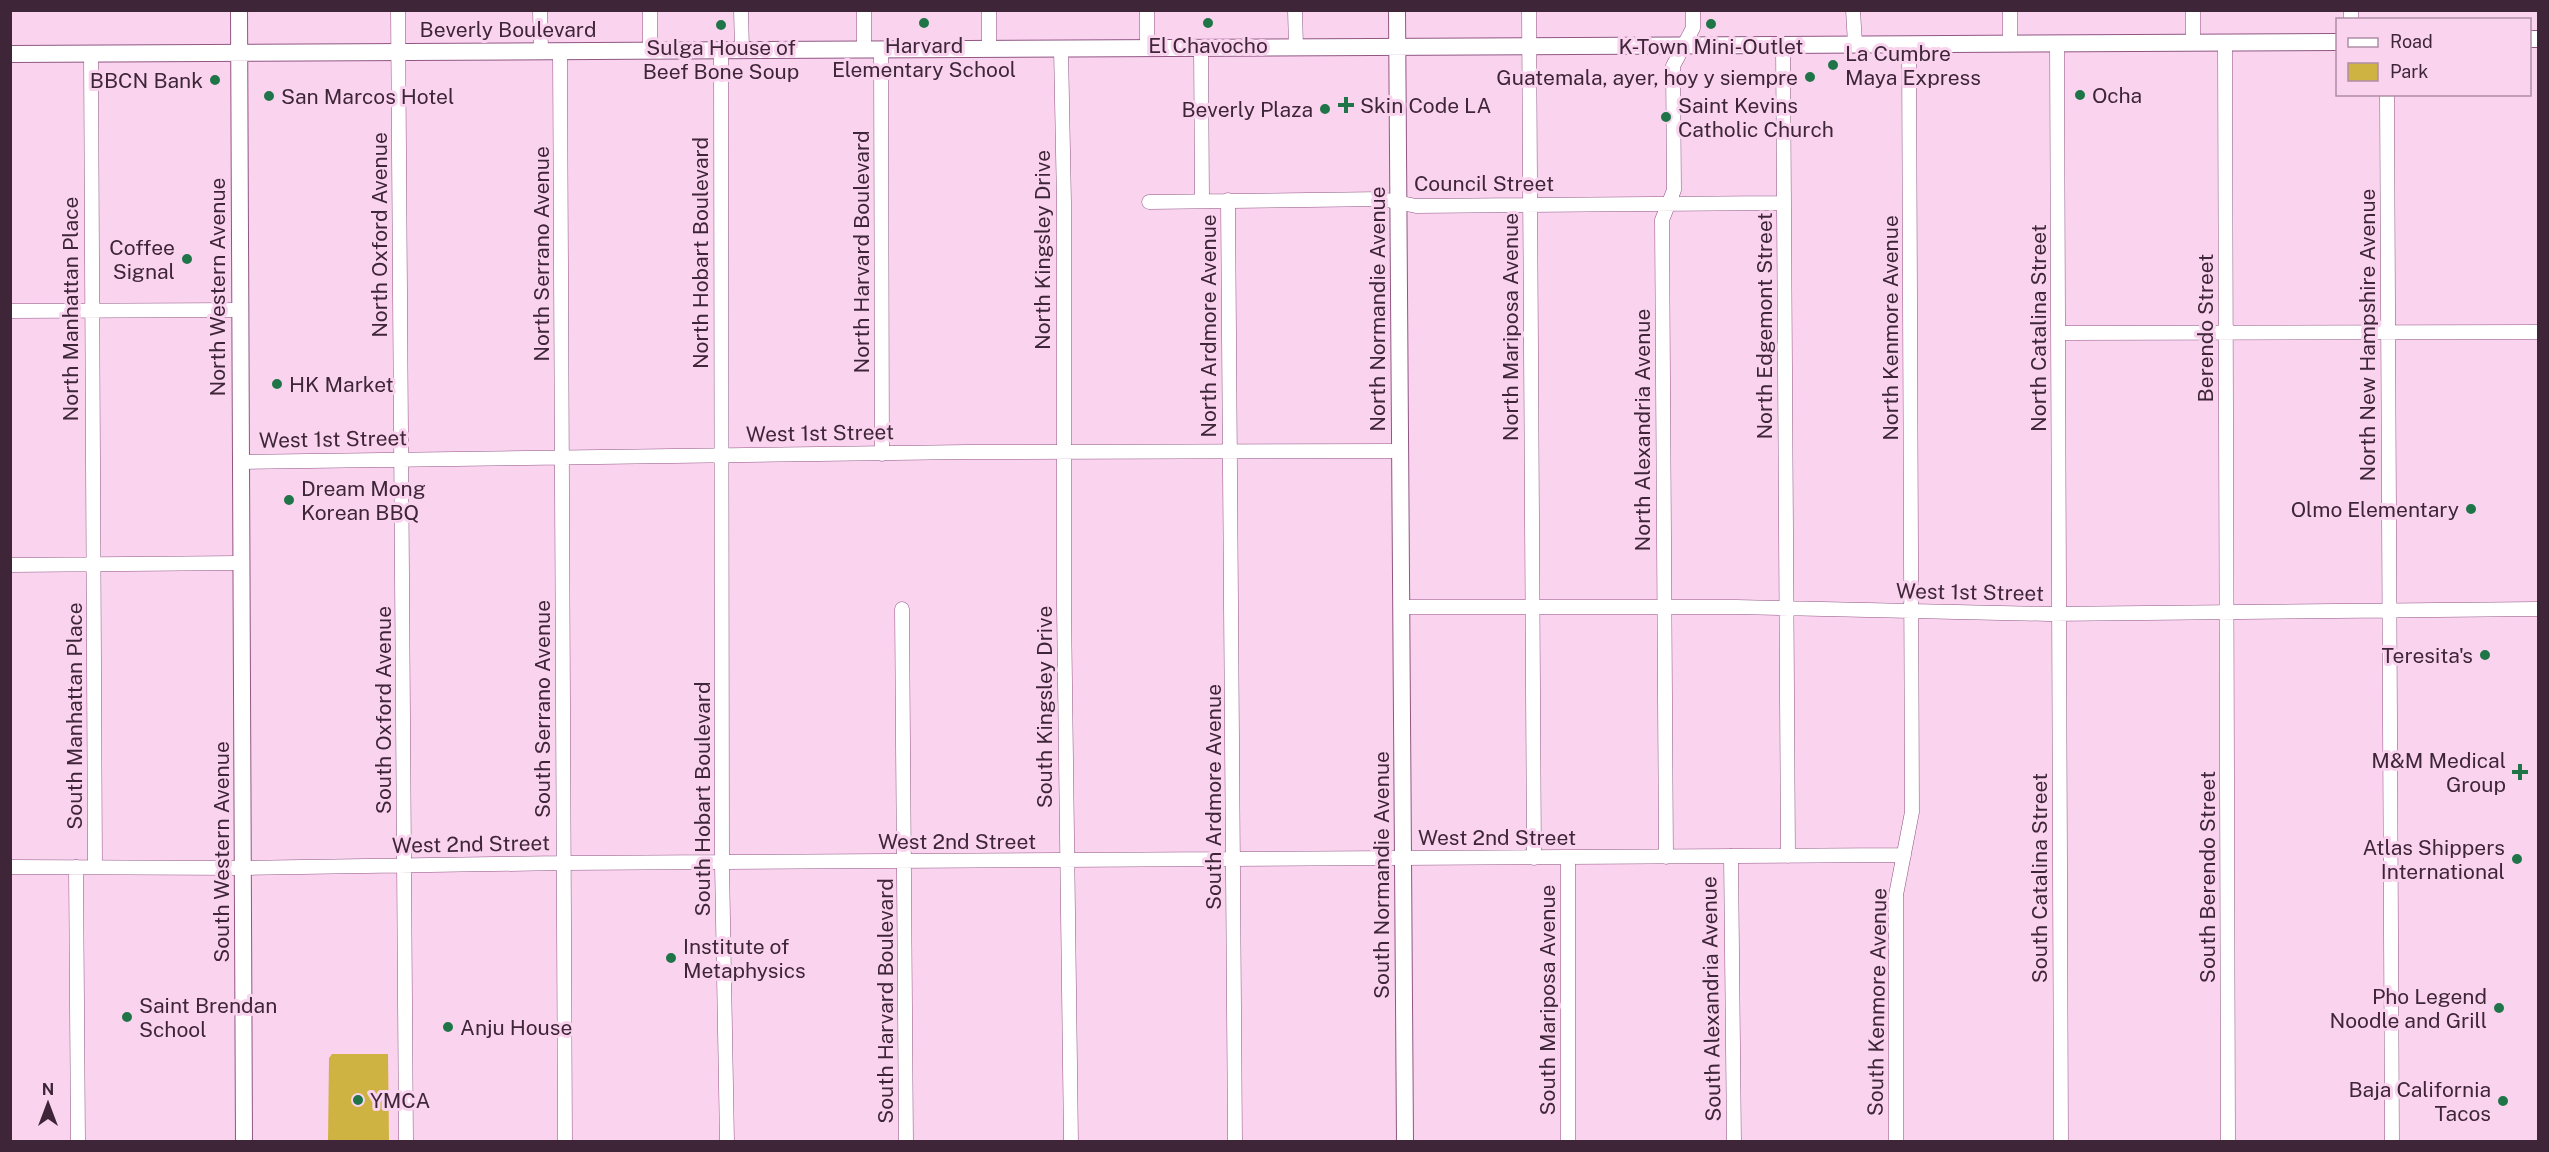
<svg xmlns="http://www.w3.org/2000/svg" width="2549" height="1152" font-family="'Public Sans',sans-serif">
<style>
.green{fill:#ceb343}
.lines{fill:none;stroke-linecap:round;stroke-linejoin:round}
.minor-casing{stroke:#905783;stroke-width:15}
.major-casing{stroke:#905783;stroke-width:18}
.minor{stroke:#fff;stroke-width:14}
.major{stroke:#fff;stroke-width:16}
.poi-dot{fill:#1f7548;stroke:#fad3ef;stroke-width:2}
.labels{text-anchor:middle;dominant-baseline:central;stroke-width:6;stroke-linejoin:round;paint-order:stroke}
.street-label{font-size:21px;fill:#3e2638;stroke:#fad3ef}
.poi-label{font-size:21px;fill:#3e2638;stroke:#fad3ef;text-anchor:start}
</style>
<rect width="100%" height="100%" fill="#fad3ef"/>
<path class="green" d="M332 1054H388L389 1141H328L329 1058Z"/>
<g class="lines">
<g class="minor-casing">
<path id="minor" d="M398 10 406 1142
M540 10 541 51
M650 10V50
M741 10 742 50
M864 10V49
M989 10V48
M1147 10V47
M1295 10 1296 47
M1529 10 1534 858
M1853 10 1855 44
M2010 10V43
M2193 10V43
M2351 10V20
M2057 43 2061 1142
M1783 44 1788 856
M2225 44 2228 1142
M1201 47 1202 200
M1061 49 1064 203V607L1071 1142
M721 50 722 864 727 1142
M881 50 882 454
M560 51 565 1142
M91 54 95 867
M2387 94 2392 1142
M1228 200 1235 1142
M1149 202 1382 199 1416 206 1784 203
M10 311 240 310
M2059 333 2538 332
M240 462 968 452 1400 451
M10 565 241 563
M1401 607H1736L2049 614 2538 609
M902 609 906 1142
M1731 856 1734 1142
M1666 857 1662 220 1674 190 1673 66 1693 28V10
M1568 858V1142
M10 867 244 868 564 863 1904 855
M76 867 78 1142
M1896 1142V895L1912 812 1909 44"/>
</g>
<g class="major-casing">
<path id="major" d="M239 10 244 1142
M1397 10 1405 1142
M2530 39H2538
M10 54 2338 42"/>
</g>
<use href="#minor" class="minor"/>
<use href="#major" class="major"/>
</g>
<g class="poi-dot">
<circle cx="924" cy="23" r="6"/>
<circle cx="1208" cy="23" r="6"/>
<circle cx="1711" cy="24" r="6"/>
<circle cx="721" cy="25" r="6"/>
<circle cx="1833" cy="65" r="6"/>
<circle cx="1810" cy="77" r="6"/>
<circle cx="215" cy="80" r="6"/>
<circle cx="2080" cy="95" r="6"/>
<circle cx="269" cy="96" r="6"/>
<path d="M1343 96h6v6h6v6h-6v6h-6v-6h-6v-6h6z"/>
<circle cx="1325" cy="109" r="6"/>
<circle cx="1666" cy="117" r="6"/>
<circle cx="187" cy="259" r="6"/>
<circle cx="277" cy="384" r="6"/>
<circle cx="289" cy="500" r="6"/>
<circle cx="2471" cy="509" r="6"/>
<circle cx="2485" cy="655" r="6"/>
<path d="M2517 763h6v6h6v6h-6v6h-6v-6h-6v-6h6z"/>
<circle cx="2517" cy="859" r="6"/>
<circle cx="671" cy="958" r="6"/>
<circle cx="2499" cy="1008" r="6"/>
<circle cx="127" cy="1017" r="6"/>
<circle cx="448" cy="1027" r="6"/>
<circle cx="358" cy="1100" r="6"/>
<circle cx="2503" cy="1101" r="6"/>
</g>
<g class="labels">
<g class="street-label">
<text x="508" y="29">Beverly Boulevard</text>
<text x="1484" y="183">Council Street</text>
<text transform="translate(379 235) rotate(-90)">North Oxford Avenue</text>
<text transform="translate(1042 250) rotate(-90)">North Kingsley Drive</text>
<text transform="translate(861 252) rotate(-90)">North Harvard Boulevard</text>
<text transform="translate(700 253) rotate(-90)">North Hobart Boulevard</text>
<text transform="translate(541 254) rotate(-90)">North Serrano Avenue</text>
<text transform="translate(217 287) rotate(-90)">North Western Avenue</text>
<text transform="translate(70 309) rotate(-90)">North Manhattan Place</text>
<text transform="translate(1377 309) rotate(-90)">North Normandie Avenue</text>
<text transform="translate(1208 326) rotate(-90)">North Ardmore Avenue</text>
<text transform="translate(1764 326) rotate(-90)">North Edgemont Street</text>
<text transform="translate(1510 327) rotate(-90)">North Mariposa Avenue</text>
<text transform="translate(1890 328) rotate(-90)">North Kenmore Avenue</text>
<text transform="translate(2038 328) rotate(-90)">North Catalina Street</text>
<text transform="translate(2205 328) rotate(-90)">Berendo Street</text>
<text transform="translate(2367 335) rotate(-90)">North New Hampshire Avenue</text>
<text transform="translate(1642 430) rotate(-90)">North Alexandria Avenue</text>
<text transform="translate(820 433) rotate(-1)">West 1st Street</text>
<text transform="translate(333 439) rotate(-1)">West 1st Street</text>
<text transform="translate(1970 592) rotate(1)">West 1st Street</text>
<text transform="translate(1044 707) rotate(-90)">South Kingsley Drive</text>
<text transform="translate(542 709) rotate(-90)">South Serrano Avenue</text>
<text transform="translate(383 710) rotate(-90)">South Oxford Avenue</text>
<text transform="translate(74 716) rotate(-90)">South Manhattan Place</text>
<text transform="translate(1213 797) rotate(-90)">South Ardmore Avenue</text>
<text transform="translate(702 799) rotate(-90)">South Hobart Boulevard</text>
<text x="1497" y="837">West 2nd Street</text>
<text x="957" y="841">West 2nd Street</text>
<text transform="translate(471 844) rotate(-1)">West 2nd Street</text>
<text transform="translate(221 852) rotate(-90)">South Western Avenue</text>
<text transform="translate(1381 875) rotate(-90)">South Normandie Avenue</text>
<text transform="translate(2207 877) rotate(-90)">South Berendo Street</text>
<text transform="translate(2039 878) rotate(-90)">South Catalina Street</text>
<text transform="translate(1711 999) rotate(-91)">South Alexandria Avenue</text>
<text transform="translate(1547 1000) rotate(-90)">South Mariposa Avenue</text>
<text transform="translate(885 1001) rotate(-90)">South Harvard Boulevard</text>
<text transform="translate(1877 1002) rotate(-89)">South Kenmore Avenue</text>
</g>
<g class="poi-label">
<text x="924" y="45" text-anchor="middle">Harvard<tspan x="924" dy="24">Elementary School</tspan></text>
<text x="1208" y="45" text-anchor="middle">El Chavocho</text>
<text x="1711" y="46" text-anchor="middle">K-Town Mini-Outlet</text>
<text x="721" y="47" text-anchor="middle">Sulga House of<tspan x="721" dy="24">Beef Bone Soup</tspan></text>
<text x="1845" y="53">La Cumbre<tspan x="1845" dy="24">Maya Express</tspan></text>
<text x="1798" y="77" text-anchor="end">Guatemala, ayer, hoy y siempre</text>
<text x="203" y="80" text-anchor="end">BBCN Bank</text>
<text x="2092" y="95">Ocha</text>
<text x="281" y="96">San Marcos Hotel</text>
<text x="1360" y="105">Skin Code LA</text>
<text x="1678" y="105">Saint Kevins<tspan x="1678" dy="24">Catholic Church</tspan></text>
<text x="1313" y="109" text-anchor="end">Beverly Plaza</text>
<text x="175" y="247" text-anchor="end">Coffee<tspan x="175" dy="24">Signal</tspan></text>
<text x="289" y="384">HK Market</text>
<text x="301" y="488">Dream Mong<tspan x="301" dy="24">Korean BBQ</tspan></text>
<text x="2459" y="509" text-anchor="end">Olmo Elementary</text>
<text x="2473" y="655" text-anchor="end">Teresita's</text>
<text x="2506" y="760" text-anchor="end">M&amp;M Medical<tspan x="2506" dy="24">Group</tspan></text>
<text x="2505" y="847" text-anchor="end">Atlas Shippers<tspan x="2505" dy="24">International</tspan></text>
<text x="683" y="946">Institute of<tspan x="683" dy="24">Metaphysics</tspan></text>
<text x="2487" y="996" text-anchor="end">Pho Legend<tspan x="2487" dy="24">Noodle and Grill</tspan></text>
<text x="139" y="1005">Saint Brendan<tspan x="139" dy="24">School</tspan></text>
<text x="460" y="1027">Anju House</text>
<text x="2491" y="1089" text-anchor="end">Baja California<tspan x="2491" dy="24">Tacos</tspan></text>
<text x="370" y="1100">YMCA</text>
</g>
</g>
<rect width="2549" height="1152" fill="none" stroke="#3e2638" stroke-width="24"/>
<rect x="2336" y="18" width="195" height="78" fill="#fad3ef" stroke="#af8ea6" stroke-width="1.5"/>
<rect x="2348" y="38" width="30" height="9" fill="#ffffff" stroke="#af8ea6" stroke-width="1.5"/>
<text x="2390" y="48" font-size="18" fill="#3e2638">Road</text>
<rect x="2348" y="63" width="30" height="18" fill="#ceb343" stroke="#af8ea6" stroke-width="1.5"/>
<text x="2390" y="78" font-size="18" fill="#3e2638">Park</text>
<g transform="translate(48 1104)" stroke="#fad3ef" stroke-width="4.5" paint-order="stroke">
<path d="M0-4.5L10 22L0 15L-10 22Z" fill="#3e2638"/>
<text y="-9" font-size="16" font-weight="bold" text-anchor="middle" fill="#3e2638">N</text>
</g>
</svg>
